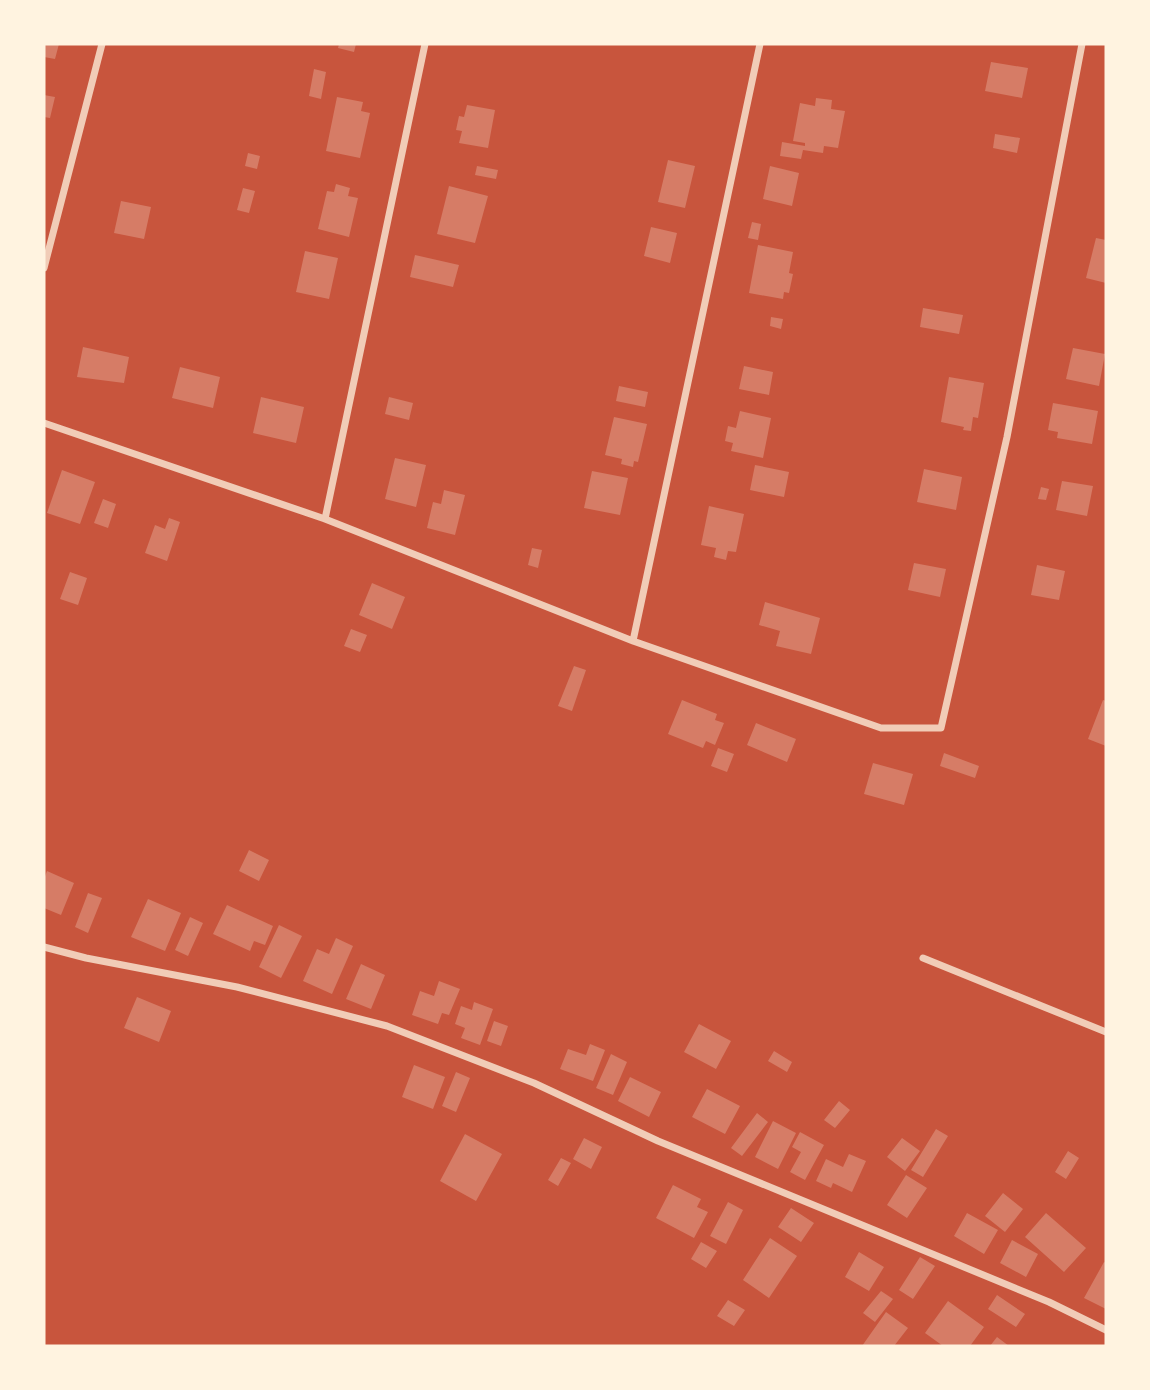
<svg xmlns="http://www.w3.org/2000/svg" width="1150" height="1390" font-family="Inter,sans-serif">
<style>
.building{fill:#d67c66}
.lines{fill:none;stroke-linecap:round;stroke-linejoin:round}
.minor{stroke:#f1ccb7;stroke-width:7}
</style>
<rect width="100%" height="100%" fill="#c8553d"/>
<path class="building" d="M44 44H59L55 59 44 57Z
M339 44H356L354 52 338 48Z
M991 62 1028 68 1022 98 985 91Z
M314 69 326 72 321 99 309 96Z
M44 95 55 97 50 118 44 117Z
M337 97 363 102 361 111 370 113 360 158 326 151Z
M816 98 832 100 831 109 845 111 838 148 824 146 823 153 803 150 801 159 780 156 782 142 805 146V143L793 141 800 103 815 106Z
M467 105 495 110 488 148 459 143 462 131 456 130 459 116 464 117Z
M995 134 1020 138 1017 153 993 148Z
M248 153 260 156 257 169 245 166Z
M668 160 695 166 685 208 658 202Z
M477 166 498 170 496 179 475 175Z
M770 166 799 173 792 206 763 199Z
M336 184 350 188 348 196 358 198 349 237 318 229 327 191 334 192Z
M449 186 488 196 475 243 437 234Z
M243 188 255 191 249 213 237 210Z
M121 201 151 207 144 239 114 233Z
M752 222 761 224 758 240 748 238Z
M651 227 677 233 670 263 644 256Z
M1096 238 1106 240V283L1086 278Z
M758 245 793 252 789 273 793 274 789 293 784 292 783 299 749 293Z
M305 251 338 258 329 299 296 292Z
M415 255 459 265 453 287 410 277Z
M923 308 963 315 959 334 920 327Z
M771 317 783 319 781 329 770 326Z
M83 347 129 357 124 383 77 377Z
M1073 348 1105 354 1099 386 1066 379Z
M744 366 773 372 769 395 739 389Z
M180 367 220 377 213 408 172 398Z
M949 377 984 383 978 418 973 417 971 431 963 430 964 427 941 422Z
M619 386 648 392 645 407 616 401Z
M261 397 304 407 296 443 253 433Z
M389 397 413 403 409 420 385 414Z
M1053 403 1098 411 1092 444 1057 438 1058 432 1048 430Z
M740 411 771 418 763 458 731 451 733 443 725 441 728 426 736 428Z
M614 417 647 424 638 462 634 461 633 467 621 464 622 459 605 455Z
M395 458 426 465 416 507 385 499Z
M755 465 789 472 784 497 750 490Z
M924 469 962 477 956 510 917 502Z
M62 470 95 482 80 524 47 513Z
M592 471 628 478 620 515 584 508Z
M1062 481 1093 486 1087 516 1056 510Z
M1041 487 1049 489 1046 500 1038 499Z
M444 490 465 495 455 535 427 528 433 502 441 504Z
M103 499 116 504 108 528 94 523Z
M709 506 744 514 736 552 728 551 726 560 714 557 716 548 701 545Z
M169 518 180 522 167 561 145 553 155 525 165 529Z
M532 548 542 550 538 568 528 565Z
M914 563 946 569 940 597 908 590Z
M1037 565 1065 571 1059 600 1031 595Z
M70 572 87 578 78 605 60 599Z
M372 583 405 597 392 629 359 615Z
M765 602 820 618 811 654 776 646 780 631 759 625Z
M351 629 367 635 360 652 344 646Z
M574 666 586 670 572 711 558 706Z
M682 700 717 714 715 720 724 723 715 745 706 741 703 748 668 734Z
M1103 700 1106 701V746L1088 739Z
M756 723 796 739 787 762 747 745Z
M718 748 734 754 727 772 711 766Z
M944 753 979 766 975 778 940 766Z
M873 763 913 774 904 805 864 794Z
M249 850 269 860 259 881 239 871Z
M47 871 74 883 61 915 44 908V879Z
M88 893 102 898 88 933 75 927Z
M148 899 181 913 165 951 131 937Z
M227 905 273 926 265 945 254 941 250 951 213 934Z
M190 917 203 923 188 956 175 950Z
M279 925 302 936 281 978 259 967Z
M336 938 353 946 332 994 303 981 317 949 329 954Z
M361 964 385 975 371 1009 346 999Z
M439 981 460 989 449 1015 442 1013 438 1024 412 1015 420 991 434 996Z
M137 997 171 1011 159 1042 124 1028Z
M474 1002 493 1009 480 1045 461 1038 465 1028 455 1024 461 1006 472 1010Z
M494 1021 508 1026 501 1046 487 1041Z
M699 1024 731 1041 716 1069 684 1052Z
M590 1044 605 1050 593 1081 560 1069 568 1049 586 1055Z
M774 1051 792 1062 787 1072 768 1061Z
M611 1054 627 1062 613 1095 596 1088Z
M414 1065 445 1077 433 1109 402 1097Z
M456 1072 470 1078 456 1112 442 1106Z
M630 1077 661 1092 649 1117 618 1101Z
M707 1089 740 1106 725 1134 692 1117Z
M839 1101 850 1110 835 1128 824 1120Z
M757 1113 768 1122 742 1156 731 1148Z
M773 1121 796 1133 778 1169 755 1157Z
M936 1129 948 1136 923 1177 911 1170Z
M800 1132 824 1145 805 1180 790 1172 801 1152 792 1147Z
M465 1134 502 1154 476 1201 440 1181Z
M584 1138 602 1147 591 1169 573 1159Z
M902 1138 920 1151 905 1171 887 1157Z
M1068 1151 1079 1158 1066 1179 1055 1172Z
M849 1154 866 1161 852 1192 833 1183 831 1188 816 1181 826 1159 843 1167Z
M561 1158 571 1163 558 1186 548 1180Z
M906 1175 927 1188 907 1218 887 1205Z
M673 1185 701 1199 697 1207 708 1212 694 1238 656 1218Z
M1003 1193 1023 1209 1005 1232 985 1216Z
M728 1202 743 1210 726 1244 710 1236Z
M791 1208 814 1223 801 1242 778 1227Z
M967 1213 998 1230 984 1254 954 1236Z
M1046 1213 1086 1248 1064 1272 1025 1237Z
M770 1238 797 1256 769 1298 743 1280Z
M1012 1240 1038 1254 1026 1277 1000 1263Z
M701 1242 717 1251 706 1268 691 1259Z
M859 1252 884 1267 869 1291 845 1277Z
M920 1257 935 1266 913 1299 899 1290Z
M1104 1262 1106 1263V1309L1084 1298Z
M881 1291 893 1299 875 1322 863 1313Z
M997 1295 1025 1314 1016 1327 988 1309Z
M728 1300 745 1310 734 1326 717 1316Z
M948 1301 984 1327 970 1346H943L925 1333Z
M886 1312 908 1328 894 1346H862Z
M997 1337 1009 1346H990Z"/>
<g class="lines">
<path class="minor" d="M44 268 102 44
M44 423 325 519 633 641 881 728H941L1007 437 1082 44
M325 519 425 44
M633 641 760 44
M44 947 86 958 237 987 387 1026 534 1083 658 1141 1049 1302 1106 1330
M923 958 1106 1032"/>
</g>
<rect width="1150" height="1390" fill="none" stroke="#fff3e0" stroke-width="91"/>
</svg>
